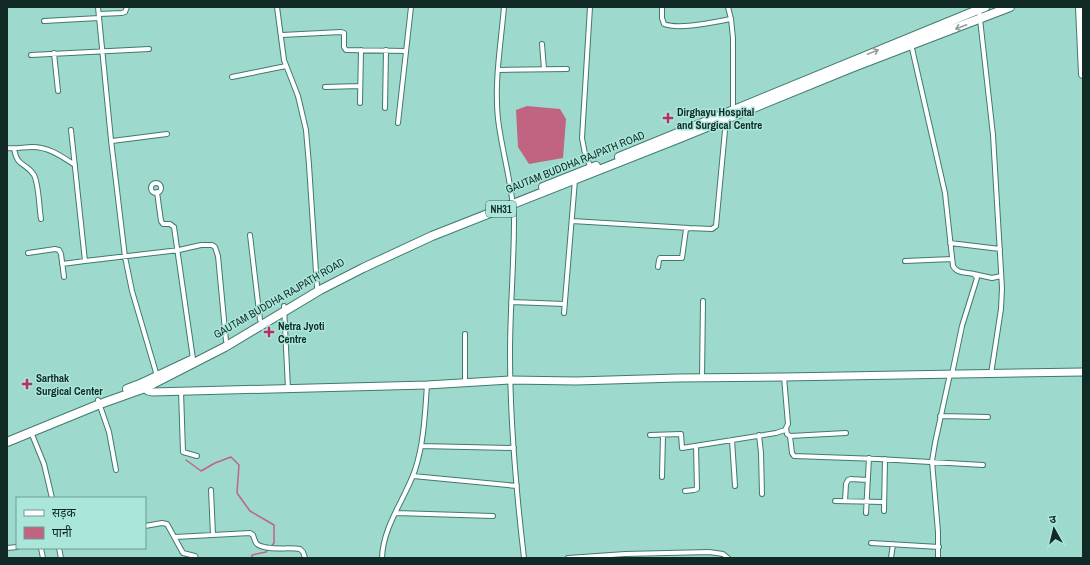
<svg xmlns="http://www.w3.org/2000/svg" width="1090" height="565" font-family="'Archivo Narrow','Noto Sans Devanagari',sans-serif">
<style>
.water{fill:#c06482}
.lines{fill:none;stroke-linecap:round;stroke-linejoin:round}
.stream{stroke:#c06482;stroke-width:1.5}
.street-casing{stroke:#3f7a6f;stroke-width:6}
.primary-casing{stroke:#3f7a6f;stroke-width:9}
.highway-casing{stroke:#3f7a6f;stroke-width:10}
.street{stroke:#fff;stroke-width:4}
.primary{stroke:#fff;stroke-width:7}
.highway{stroke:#fff;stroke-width:8}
.oneway{stroke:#949f9d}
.poi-dot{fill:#b92e67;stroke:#aae6da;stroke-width:1.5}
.labels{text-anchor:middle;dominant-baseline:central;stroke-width:3;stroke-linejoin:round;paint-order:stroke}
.shield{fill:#aae6da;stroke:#3f625b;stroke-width:1}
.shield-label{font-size:10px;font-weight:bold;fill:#112a25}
.poi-label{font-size:11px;font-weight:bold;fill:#112a25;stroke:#aae6da;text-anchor:start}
.street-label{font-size:11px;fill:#112a25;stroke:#aae6da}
</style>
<rect width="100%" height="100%" fill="#9dd9cd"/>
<path class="water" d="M527 106 560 109 566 119 563 158 529 164 518 147 516 110Z"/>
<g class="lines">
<path class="stream" d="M186 460 201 471 215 463 231 457 239 465 237 493 250 511 274 525V543L266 552 252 555V558"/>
<g class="street-casing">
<path id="street" d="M98 7 111 140 125 257 132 291 157 376
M277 7 284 60 298 96 306 130 309 165 317 287
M504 7C501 43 494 82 498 119 502 153 513 186 514 220 514 264 510 309 510 353 510 421 516 490 524 558
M590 7 582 138 585 154 591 168
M662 7V18L664 24C679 30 714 22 731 19L728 7
M979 10 993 135 1002 288 1001 309 991 374
M99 14 122 13 125 12 127 7
M731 19 733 38V110
M44 21 99 18
M282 35 341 32 344 33V47L346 50 406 51
M542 44 544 69
M911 44 945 193 953 266C957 274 967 272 974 274L977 278 962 326 952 374
M54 53 58 91
M31 55 149 49
M499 70 567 69
M232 77 286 66
M325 87 360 86
M360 103 361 50
M385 108 386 50
M398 123 411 7
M71 130 85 261 179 250 201 245H212L215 247 218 256 226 341
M112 141 167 134
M7 148C16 149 24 147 32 147 49 147 61 156 75 165
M14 148C17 168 26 162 34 175 39 185 39 207 41 219
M151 188a5 5 0 1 1 10 0a5 5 0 1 1-10 0Z
M157 192 161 221 163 224H170L174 227 193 359
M572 221 689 228
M250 235 260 320
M950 243 1000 249
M28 253 55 249 59 250 61 254 64 277
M905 261 952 259
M62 264 85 261
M658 267 659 260 660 258H682L686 229 689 228 712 229 716 226 726 120
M974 274 992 278 1001 276
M511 302 565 304
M284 306 288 389
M564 313 575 180
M702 378 703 301
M465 383V334
M181 391 183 452 197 456
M98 400 109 432 116 470
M940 416 988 417
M786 428 787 434 790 436 846 433
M31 432 44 464 52 498
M650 435 681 434 682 448 776 433 785 430 788 424 784 377
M759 435 761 453 762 494
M790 436 792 453 794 456 878 459 983 465
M732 440 735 486
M421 446 514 448
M413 476 517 486
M662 477 663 435
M211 490 213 535
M685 491 694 490 697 489 696 446
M835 501 884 502
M845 501 846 484 848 480 851 479 868 480
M884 511 885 459
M396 513 493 516
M866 513 869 458
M145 526 162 523 167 524 183 553 195 556 196 558
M175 537 250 533 253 535C254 538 255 542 257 544 265 551 290 547 300 549L303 552 305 558
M871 543 939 547
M7 548 17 547
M41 548 43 558
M59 548 61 558
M382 558C383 526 405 499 415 470 424 443 425 413 427 385
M568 558 625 554 709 552 723 554 728 558
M891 558 893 544
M938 558V532L932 461 935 443 950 374"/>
</g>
<g class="primary-casing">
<path id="primary" d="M142 386 148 391 152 392 427 385 510 380 576 381 678 378 784 377 1083 372"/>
</g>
<g class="highway-casing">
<path id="highway" d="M1080 7 1083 74
M619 157 985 7
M543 187 596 166
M127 389 140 384 191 360
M7 442 100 404 145 388 225 347 320 290 363 268 432 236 680 138 851 68 1010 7"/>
</g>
<use href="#street" class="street"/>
<use href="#primary" class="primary"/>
<use href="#highway" class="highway"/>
</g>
<defs><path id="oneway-shaft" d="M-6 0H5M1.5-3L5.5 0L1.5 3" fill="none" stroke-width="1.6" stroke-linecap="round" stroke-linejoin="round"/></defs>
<g class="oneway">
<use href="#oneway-shaft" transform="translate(961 27) rotate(159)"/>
<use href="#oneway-shaft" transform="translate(873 52) rotate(-22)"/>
</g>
<g class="poi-dot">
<path d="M666 112h4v4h4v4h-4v4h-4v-4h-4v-4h4z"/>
<path d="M267 326h4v4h4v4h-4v4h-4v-4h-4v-4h4z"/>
<path d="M25 378h4v4h4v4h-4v4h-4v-4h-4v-4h4z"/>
</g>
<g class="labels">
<rect class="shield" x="486" y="201" width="30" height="16" rx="3"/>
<g class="shield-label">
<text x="501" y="209">NH31</text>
</g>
<g class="poi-label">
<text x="677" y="112">Dirghayu Hospital<tspan x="677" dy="13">and Surgical Centre</tspan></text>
<text x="278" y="326">Netra Jyoti<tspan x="278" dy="13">Centre</tspan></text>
<text x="36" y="378">Sarthak<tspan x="36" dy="13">Surgical Center</tspan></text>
</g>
<g class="street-label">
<text transform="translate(575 162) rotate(-22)">GAUTAM BUDDHA RAJPATH ROAD</text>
<text transform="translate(279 298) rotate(-30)">GAUTAM BUDDHA RAJPATH ROAD</text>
</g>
</g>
<rect width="1090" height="565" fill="none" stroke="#112a25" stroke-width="16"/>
<rect x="16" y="497" width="130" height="52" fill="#aae6da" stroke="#6d9b92"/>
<rect x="24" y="510" width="20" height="6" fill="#ffffff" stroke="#6d9b92"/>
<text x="52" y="517" font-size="12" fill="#112a25">सड़क</text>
<rect x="24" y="527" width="20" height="12" fill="#c06482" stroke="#6d9b92"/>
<text x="52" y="537" font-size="12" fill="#112a25">पानी</text>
<g transform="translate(1054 529) rotate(352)" stroke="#aae6da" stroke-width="3" paint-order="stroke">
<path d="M0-3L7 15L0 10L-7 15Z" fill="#112a25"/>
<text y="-6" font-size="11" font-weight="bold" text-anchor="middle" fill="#112a25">उ</text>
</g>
</svg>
